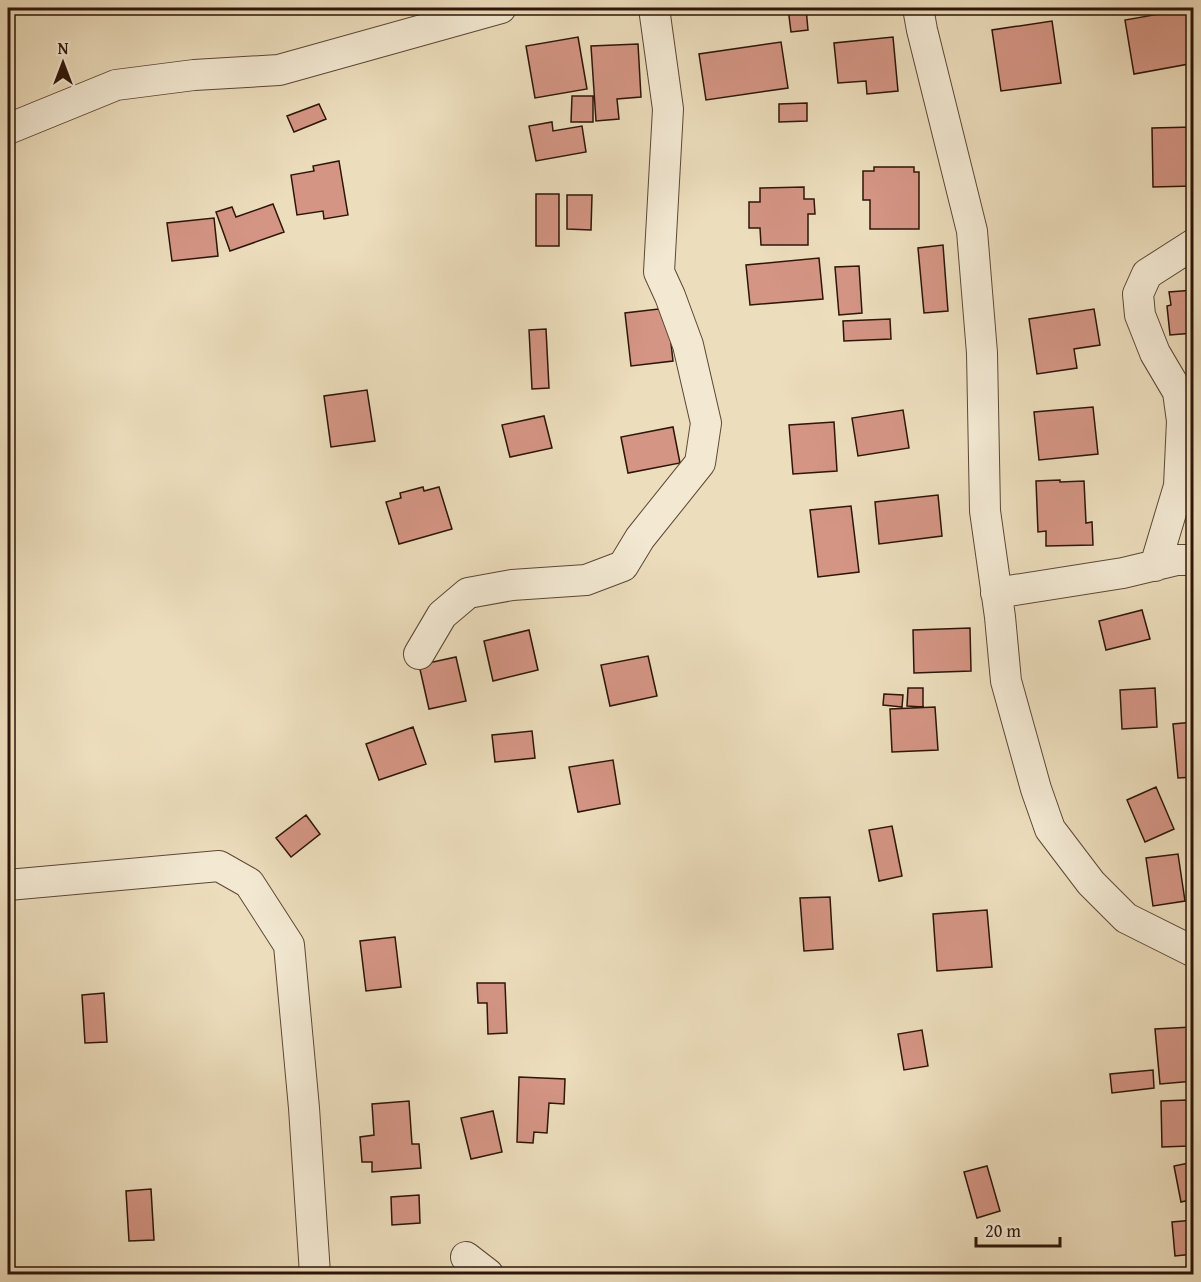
<svg xmlns="http://www.w3.org/2000/svg" width="1201" height="1282" font-family="'Gentium Book Plus',serif">
<style>
.building{fill:#d49584;stroke:#2d1509;stroke-width:1.5}
.lines{fill:none;stroke-linecap:round;stroke-linejoin:round}
.minor-casing{stroke:#5d4736;stroke-width:32}
.minor{stroke:#f3e9d3;stroke-width:30}
</style>
<rect width="100%" height="100%" fill="#ecddbc"/>
<filter id="stains"><feTurbulence type="fractalNoise" baseFrequency=".00333" numOctaves="4"/><feColorMatrix values="0 0 0 0 .2 0 0 0 0 .09 0 0 0 0 .02 0 0 0 .5 -.17"/></filter>
<radialGradient id="worn" r=".72"><stop offset=".6" stop-color="#630" stop-opacity="0"/><stop offset="1" stop-color="#630" stop-opacity=".3"/></radialGradient>
<path class="building" d="M788 8H806L808 30 791 32Z
M1187 9 1194 46V63L1134 74 1125 20Z
M1052 21 1061 83 1001 91 992 30Z
M578 37 587 89 535 98 526 46Z
M893 37 898 91 867 94 866 81 838 83 834 43Z
M781 42 788 88 706 100 699 54Z
M638 44 641 97 617 99 619 119 596 121 591 46Z
M572 96H593V122H571Z
M807 103V121L779 122V104Z
M319 104 326 119 294 132 287 116Z
M552 122 553 131 582 126 586 152 536 161 529 126Z
M1194 127V176H1192V186L1153 187 1152 128Z
M339 161 348 215 324 219 323 211 297 215 291 175 314 171 313 166Z
M874 167H914V172H919V229H870V200H863V171H874Z
M804 187V199H814L815 214H808V245H761L760 228H749V202H760V188Z
M536 194H559V246H536Z
M567 195H592L591 230 567 229Z
M273 204 284 232 230 251 216 212 232 207 236 217Z
M214 218 218 256 172 261 167 223Z
M943 245 948 311 924 313 918 248Z
M819 258 823 299 750 305 746 265Z
M859 266 862 313 839 315 835 267Z
M1194 290V333L1170 335 1167 306 1171 305 1169 292Z
M667 308 673 361 631 366 625 313Z
M1094 309 1100 345 1074 349 1077 368 1037 374 1029 319Z
M890 319 891 339 844 341 843 321Z
M546 329 549 388 532 389 529 330Z
M367 390 375 441 331 447 324 396Z
M1093 407 1098 454 1039 460 1034 412Z
M903 410 909 448 858 456 852 418Z
M544 416 552 448 510 457 502 425Z
M834 422 837 471 793 474 789 425Z
M673 427 680 463 628 473 621 437Z
M1060 480V482L1084 481 1086 523 1092 522 1093 545 1046 546V531L1038 532 1036 481Z
M423 487 424 491 439 487 452 529 399 544 386 502 401 498 400 493Z
M938 495 942 536 879 544 875 502Z
M851 506 859 572 818 577 810 510Z
M1142 610 1150 639 1106 650 1099 621Z
M970 628 971 671 914 673 913 630Z
M529 630 538 670 493 681 484 641Z
M648 656 657 696 610 706 601 665Z
M456 657 466 701 429 709 419 665Z
M908 688H923V707L907 706Z
M1155 688 1157 727 1122 729 1120 690Z
M884 694 903 695 902 707 883 705Z
M935 707 938 750 892 752 890 709Z
M1194 722V777L1178 778 1173 724Z
M413 727 426 764 379 780 366 744Z
M532 731 535 758 495 762 492 735Z
M613 760 620 804 578 812 569 767Z
M1156 787 1174 829 1145 842 1127 800Z
M306 815 320 834 291 857 276 838Z
M892 826 902 876 879 881 869 830Z
M1178 854 1185 901 1153 906 1146 858Z
M830 897 833 949 804 951 800 898Z
M987 910 992 967 937 971 933 914Z
M395 937 401 987 366 991 360 941Z
M477 983H505L507 1033 488 1034 487 1003H478Z
M104 993 107 1042 85 1043 82 995Z
M1192 1027 1194 1081 1160 1084 1155 1029Z
M922 1030 928 1066 904 1070 898 1034Z
M1153 1070 1154 1088 1112 1093 1110 1074Z
M519 1077 565 1079 564 1104 549 1103 547 1133 534 1132 533 1143 517 1142Z
M1187 1100 1189 1146 1162 1147 1161 1101Z
M409 1101 412 1144H419L421 1168 372 1172V1162H362L360 1137 374 1135 372 1104Z
M493 1111 502 1152 471 1159 461 1118Z
M1194 1162V1199L1181 1202 1174 1166Z
M987 1166 1000 1211 977 1218 964 1172Z
M151 1189 154 1240 129 1241 126 1191Z
M419 1195 420 1223 392 1225 391 1197Z
M1194 1220V1254L1175 1256 1172 1222Z"/>
<g class="lines">
<g class="minor-casing">
<path id="minor" d="M918 8 922 30 972 231 982 353 985 511 1000 617 1006 681 1036 789 1050 829 1091 883 1126 918 1194 952
M8 129 116 85 194 75 279 70 501 8
M1155 566 1179 486 1182 421 1178 392 1155 353 1140 315 1138 294 1147 274 1194 244
M996 593 1123 573 1177 560H1194
M419 654 442 615 468 593 512 585 586 580 623 566 640 538 700 463 706 423 688 345 670 296 659 272 668 109 654 8
M8 885 219 866 249 883 289 945 304 1108 315 1274
M466 1257 488 1274"/>
</g>
<use href="#minor" class="minor"/>
</g>
<rect width="1201" height="1282" fill="none" stroke="#ecddbc" stroke-width="30"/>
<rect x="9" y="9" width="1183" height="1264" fill="none" stroke="#2d1509" stroke-width="3"/>
<rect x="15" y="15" width="1171" height="1252" fill="none" stroke="#2d1509" stroke-width="1.5"/>
<g transform="translate(63 63)" stroke="#f3e9d3" stroke-width="4.5" paint-order="stroke">
<path d="M0-4.5L10 22L0 15L-10 22Z" fill="#2d1509"/>
<text y="-9" font-size="16" font-weight="bold" text-anchor="middle" fill="#2d1509">N</text>
</g>
<path d="M976 1237v9h84v-9" fill="none" stroke="#2d1509" stroke-width="3"/>
<text x="985" y="1237" font-size="18" fill="#2d1509" stroke="#f3e9d3" stroke-width="4.5" paint-order="stroke">20 m</text>
<rect width="100%" height="100%" filter="url(#stains)"/>
<rect width="100%" height="100%" fill="url(#worn)"/>
</svg>
